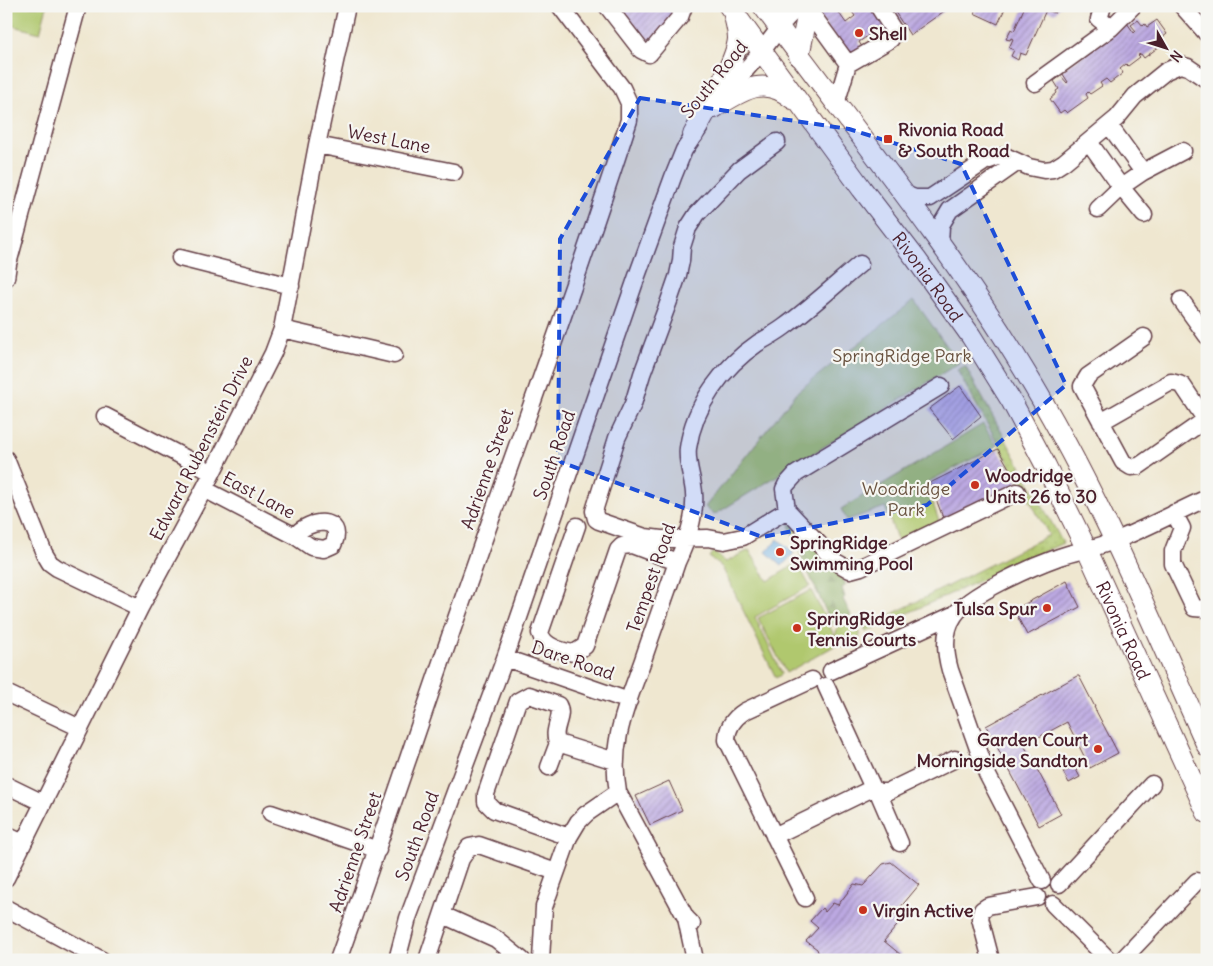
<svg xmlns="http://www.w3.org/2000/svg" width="1213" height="966" font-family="Delius,sans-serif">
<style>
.grass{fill:url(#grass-dots);stroke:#7d744c}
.forest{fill:url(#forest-firs);stroke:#6b6646}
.park{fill:#b0c86e;stroke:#7d744c}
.water{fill:#6daee1;stroke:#5c6686}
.building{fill:url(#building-hatch)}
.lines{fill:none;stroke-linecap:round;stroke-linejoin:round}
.minor-casing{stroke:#633d44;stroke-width:19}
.major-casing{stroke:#633d44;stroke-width:22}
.minor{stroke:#fff;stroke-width:16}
.major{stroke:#fff;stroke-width:20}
.marked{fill:#1d4ed8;fill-opacity:0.2;stroke:#1d4ed8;stroke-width:4;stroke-dasharray:10 6;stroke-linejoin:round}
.poi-dot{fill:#c8321e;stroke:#f6f6f2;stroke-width:2}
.labels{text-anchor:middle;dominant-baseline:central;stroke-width:4.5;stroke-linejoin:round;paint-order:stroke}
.poi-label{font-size:18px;font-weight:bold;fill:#4a1f2b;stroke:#f6f6f2;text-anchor:start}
.street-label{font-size:18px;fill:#4a1f2b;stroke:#f6f6f2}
.park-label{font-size:18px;fill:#69523f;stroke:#f6f6f2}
</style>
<defs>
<pattern id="grass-dots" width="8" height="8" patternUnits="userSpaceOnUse" patternTransform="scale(1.25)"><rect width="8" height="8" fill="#b0c86e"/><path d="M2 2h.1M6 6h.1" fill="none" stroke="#99ab5f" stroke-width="1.8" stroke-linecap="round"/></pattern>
<pattern id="forest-firs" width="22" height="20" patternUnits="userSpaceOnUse" patternTransform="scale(1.25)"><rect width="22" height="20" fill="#8cac61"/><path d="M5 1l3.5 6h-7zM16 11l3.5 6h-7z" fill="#748b50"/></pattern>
<pattern id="building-hatch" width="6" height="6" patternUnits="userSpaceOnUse" patternTransform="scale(1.25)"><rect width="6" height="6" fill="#bca9e2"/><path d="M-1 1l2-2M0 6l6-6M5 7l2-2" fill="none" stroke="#9b89b7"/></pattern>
</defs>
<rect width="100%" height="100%" fill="#f6f6f2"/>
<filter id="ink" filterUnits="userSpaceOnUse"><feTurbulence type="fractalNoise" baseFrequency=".02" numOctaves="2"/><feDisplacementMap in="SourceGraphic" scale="10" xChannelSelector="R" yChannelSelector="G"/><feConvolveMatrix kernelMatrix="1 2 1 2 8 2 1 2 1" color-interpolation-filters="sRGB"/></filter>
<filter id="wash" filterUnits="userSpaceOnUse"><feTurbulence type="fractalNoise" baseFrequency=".0096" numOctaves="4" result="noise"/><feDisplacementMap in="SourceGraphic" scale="20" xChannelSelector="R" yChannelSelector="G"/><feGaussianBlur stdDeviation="1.12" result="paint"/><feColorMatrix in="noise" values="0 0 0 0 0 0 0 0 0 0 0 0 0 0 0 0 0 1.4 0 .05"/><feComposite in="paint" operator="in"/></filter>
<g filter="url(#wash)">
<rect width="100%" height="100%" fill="#efe7d0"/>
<path class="grass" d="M965 366 1063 543 866 632 864 628 1049 535 957 370Z"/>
<path class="forest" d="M793 523 839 572 846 585 842 588 845 597 843 599 851 615 832 625 803 561 789 525Z"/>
<path class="park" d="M6 6H47L40 33 6 24Z
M914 300 959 363 714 515 705 507 798 391Z
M983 424 997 446 926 483 940 524 899 544 885 507 847 520 841 509Z
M749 550 768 581 797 563 810 586 755 617 782 674 776 678 722 567 709 557 713 552 726 562Z
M811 590 835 637C837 628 837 624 849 621L859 628C863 643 852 652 838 644L786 673 758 618Z"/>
<path class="water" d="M778 539 794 553 782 566 766 552Z"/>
<g id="blocks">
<path class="building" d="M615 6H678L656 60Z
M821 6H834L846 23 855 16 848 6H872L891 31 874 43 869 35 859 42 864 50 851 60 815 11Z
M891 6H949L950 7 910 35Z
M977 6H1006L998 24 974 13Z
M1025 6H1061L1055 13 1046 10 1026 55 1020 53 1018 60 1011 56 1014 50 1009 48 1013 39 1011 38 1010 40 1006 39 1011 29 1014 31Z
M1138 20 1143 26 1145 24 1147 27 1157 20 1167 34 1157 42 1160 46 1144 58 1141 54 1138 55 1140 57 1128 66 1126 64 1120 69 1123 73 1110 83 1106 79 1100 83 1102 86 1090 94 1088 92 1086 94 1088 98 1067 113 1064 110 1060 113 1050 99 1057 93 1056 91 1059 89 1054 81 1061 76 1067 83 1068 82 1061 71 1127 23 1134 33 1136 31 1131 25Z
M960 386 981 416 953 439 929 409Z
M998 449 1020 487 945 523 930 483Z
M1067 581 1080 607 1027 635 1014 610Z
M1077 676H1079L1095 707H1094L1118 753 1090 768 1067 722 1024 745 1061 814 1039 826 986 726Z
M1074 766 1080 777 1069 783 1063 772Z
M669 781 682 810 650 825 636 796Z
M891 862 919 885 894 915 902 920 884 941 901 955 897 960H821L817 949 806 941 818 928 810 921 822 908 825 912 833 903 838 905 854 884 863 886 883 864Z"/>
</g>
</g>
<g filter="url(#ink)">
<use href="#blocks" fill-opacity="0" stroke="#633d44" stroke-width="1"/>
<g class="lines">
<g class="minor-casing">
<path id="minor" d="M607 6 641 50 649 54 680 17 684 6
M1103 6 1099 19 1111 28
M1182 6 1207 34
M811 13 848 64
M1035 83 1111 28 1133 6
M719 101 762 51 787 18 799 6
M836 104 848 64 891 39 894 31 878 6
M1109 125 1143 172
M777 142 739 170 697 214 688 228 682 247 681 261 678 275 669 301 642 374 633 404 617 438 594 511 596 519 599 521 645 537 661 539 708 538 724 541 743 537 787 510
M1089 142 1121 187 1144 215
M317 145 454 172
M902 193 915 198H930L984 162 998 157 1005 156 1029 167 1044 170 1053 169 1064 162 1117 118 1135 96 1166 71 1180 65 1188 67 1207 80
M1098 209 1121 187 1143 172 1183 151
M940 244 941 225 950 210 1018 162
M180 258 291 286
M6 278 8 264 78 6
M1181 300 1207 336
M282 329 394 355
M1144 337 1088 376 1082 386 1123 462 1131 467 1139 466 1205 420
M941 386 796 474 786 485 784 489 787 510 836 562 850 570 861 567 1017 492
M105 416 191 461 212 473
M1101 422 1171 382 1179 384 1183 386 1207 422
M6 459 44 553 50 563 57 568 140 608
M204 489 295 536 311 547 324 549 333 545C347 516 308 518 295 536
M1174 513 1182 528 1173 551V564L1194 608 1207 609
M577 526 540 633C544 647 561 651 574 653L585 646 618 550 622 546 632 545 677 562
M505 658 629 701
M831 671 955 614
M826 686 873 788
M6 693 80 728
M549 767 558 743
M6 785 43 803
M878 792 900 843
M271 813 378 850
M6 835 23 843
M774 836 873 788 878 792H887L955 759
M569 837 494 810 486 802V794L518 701 529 695 558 705C565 717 550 730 558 743L615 761
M6 878 140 608 204 489 273 353 282 329 317 145 347 6
M1042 881 987 774 950 670C945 652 943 632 954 616 968 594 1034 566 1059 557 1077 551 1096 548 1114 541 1145 529 1176 512 1207 498
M1059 884 1152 784
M805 898 727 740C727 727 734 718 745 711L812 680
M1053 904 1109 960
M6 908 102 960
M443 915 496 939 522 960
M686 918 695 960
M692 924 686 918 618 792C609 743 627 705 643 660 654 627 666 595 677 562 687 541 696 517 694 493 693 478 686 463 688 448 694 405 723 367 758 343 767 338 776 333 784 327 810 308 835 285 860 264
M338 960C384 832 426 704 471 576 524 424 580 274 629 120V103L622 88 560 6
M397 960 408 918 505 658 637 276 673 177 684 150 700 127
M427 960 461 859 469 847 479 845 556 872
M541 960 544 907 569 837 578 822 586 814 618 792
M991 960 980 918 982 910 988 906 1037 897
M1122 960 1197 881"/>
</g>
<g class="major-casing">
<g id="major">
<path id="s1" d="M729 6 862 189 916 259 971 336 1012 402 1046 466 1087 550 1207 813"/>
<path d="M763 6C851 126 947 242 1024 370 1097 489 1150 619 1207 746"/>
<path d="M799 56 807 17"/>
<path d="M714 108C742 91 763 74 793 99"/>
<path d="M693 135C705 112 736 63 738 39 738 31 736 24 734 16"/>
</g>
</g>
<use href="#minor" class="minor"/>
<use href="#major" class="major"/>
</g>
</g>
<path class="marked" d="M640 98 849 129 961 164 1066 385 927 505 762 537 558 461 560 239Z"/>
<g class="poi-dot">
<circle cx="859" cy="33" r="5"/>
<rect x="883" y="134" width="10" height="10" rx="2.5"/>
<circle cx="975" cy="485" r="5"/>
<circle cx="780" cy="552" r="5"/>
<circle cx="1047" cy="608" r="5"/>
<circle cx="797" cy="628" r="5"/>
<circle cx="1098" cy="749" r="5"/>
<circle cx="863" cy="910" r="5"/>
</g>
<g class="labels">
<g class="poi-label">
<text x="869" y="33">Shell</text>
<text x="898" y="129">Rivonia Road<tspan x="898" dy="21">&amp; South Road</tspan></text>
<text x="985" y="475">Woodridge<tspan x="985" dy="21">Units 26 to 30</tspan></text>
<text x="790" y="542">SpringRidge<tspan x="790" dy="21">Swimming Pool</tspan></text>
<text x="1037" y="608" text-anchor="end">Tulsa Spur</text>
<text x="807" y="618">SpringRidge<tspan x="807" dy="21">Tennis Courts</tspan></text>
<text x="1088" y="739" text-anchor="end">Garden Court<tspan x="1088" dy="21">Morningside Sandton</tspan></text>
<text x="873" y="910">Virgin Active</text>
</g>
<g class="street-label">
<text transform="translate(714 79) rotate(-51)">South Road</text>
<text transform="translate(389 139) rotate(11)">West Lane</text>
<text stroke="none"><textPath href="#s1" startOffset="336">Rivonia Road</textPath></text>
<text transform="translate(201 448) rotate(-63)">Edward Rubenstein Drive</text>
<text transform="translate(554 455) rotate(-71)">South Road</text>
<text transform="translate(487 469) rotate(-71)">Adrienne Street</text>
<text transform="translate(259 495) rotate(28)">East Lane</text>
<text transform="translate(651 578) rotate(-71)">Tempest Road</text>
<text stroke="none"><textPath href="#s1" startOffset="741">Rivonia Road</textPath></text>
<text transform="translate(573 660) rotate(19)">Dare Road</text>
<text transform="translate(417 836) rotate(-70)">South Road</text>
<text transform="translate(355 852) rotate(-71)">Adrienne Street</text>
</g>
<g class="park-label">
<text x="902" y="355">SpringRidge Park</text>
<text x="906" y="488">Woodridge<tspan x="906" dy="21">Park</tspan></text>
</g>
</g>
<rect width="1213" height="966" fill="none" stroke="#f6f6f2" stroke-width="25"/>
<g transform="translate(1166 48) rotate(129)" stroke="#f6f6f2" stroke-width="4" paint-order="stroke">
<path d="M0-4L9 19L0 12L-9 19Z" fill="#4a1f2b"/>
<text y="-8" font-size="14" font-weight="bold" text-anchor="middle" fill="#4a1f2b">N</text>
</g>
</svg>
